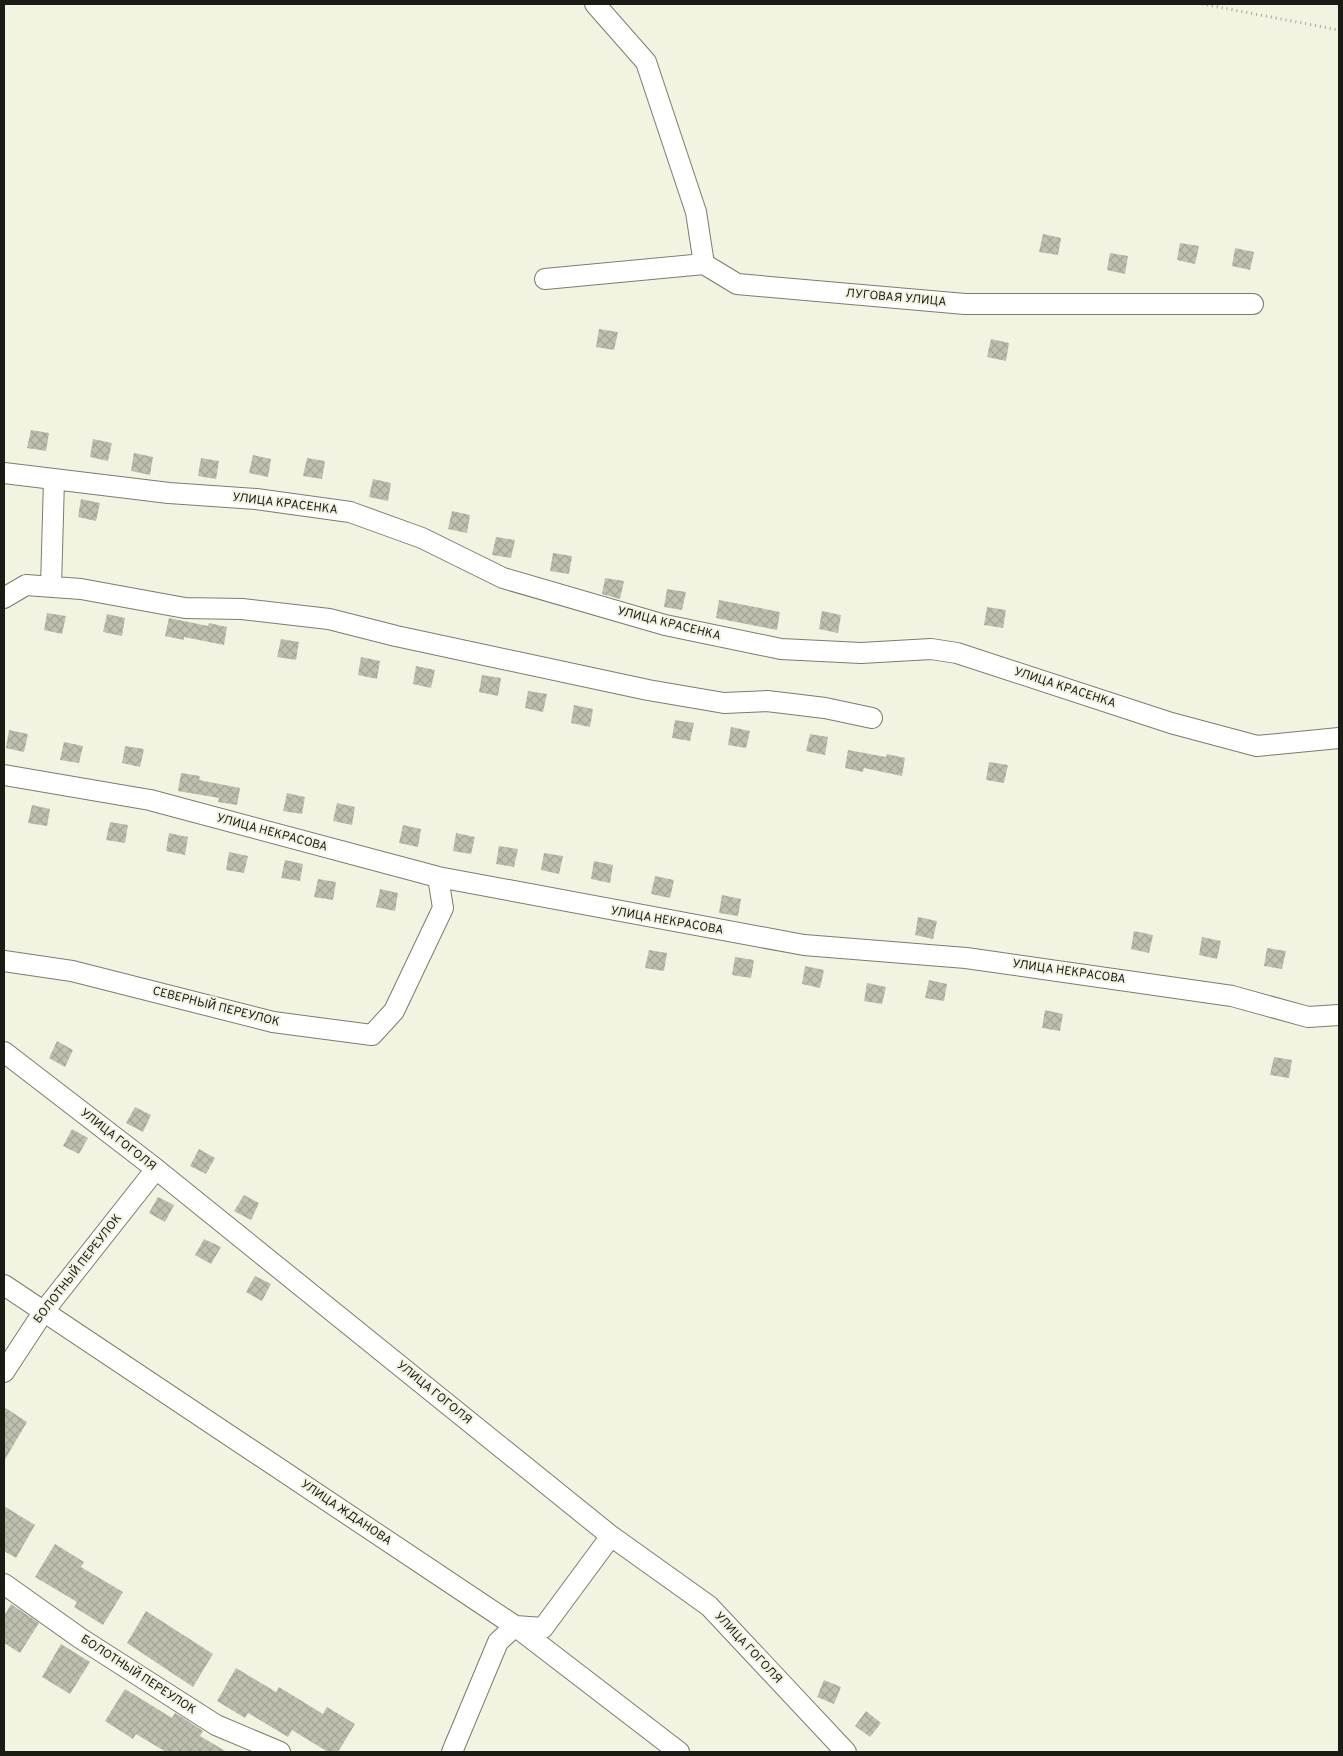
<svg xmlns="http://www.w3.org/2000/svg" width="1343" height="1756" font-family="Overpass,sans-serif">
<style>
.building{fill:url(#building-cross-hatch)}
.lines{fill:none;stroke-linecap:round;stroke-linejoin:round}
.street-casing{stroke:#7c7c6d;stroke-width:22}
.path{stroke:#a5a598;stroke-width:3;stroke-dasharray:1 4;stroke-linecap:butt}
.street{stroke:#fff;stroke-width:20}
.labels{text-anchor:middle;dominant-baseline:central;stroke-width:4;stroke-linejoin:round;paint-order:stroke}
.street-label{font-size:12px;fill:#1b1b15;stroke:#f3f3e2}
</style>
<defs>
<pattern id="building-cross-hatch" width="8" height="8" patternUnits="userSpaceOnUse" patternTransform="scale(1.25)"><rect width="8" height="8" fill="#bfbfaf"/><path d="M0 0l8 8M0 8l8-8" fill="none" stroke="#a4a496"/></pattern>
</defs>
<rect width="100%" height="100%" fill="#f3f3e2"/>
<path class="building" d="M1043 234 1061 238 1058 255 1039 252Z
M1180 243 1199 246 1195 264 1177 260Z
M1235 248 1254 252 1250 270 1232 266Z
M1110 253 1128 256 1125 274 1107 270Z
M599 329 618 332 614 350 596 347Z
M991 339 1009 343 1006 361 987 357Z
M31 430 49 433 46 451 27 448Z
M93 439 112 443 108 461 90 457Z
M134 453 153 457 150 475 131 471Z
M253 455 271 459 268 477 249 473Z
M201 458 219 461 216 479 198 476Z
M307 458 325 461 322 479 303 476Z
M373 479 391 483 388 501 369 497Z
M81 499 100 503 96 521 78 517Z
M452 511 470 515 467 533 448 529Z
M496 537 515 540 511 558 492 555Z
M553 553 572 556 569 574 550 571Z
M605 578 624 581 620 599 602 594Z
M667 589 686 592 682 610 664 607Z
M719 600 780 612 777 630 716 618Z
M987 607 1006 610 1003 628 984 625Z
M822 611 841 615 838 633 819 629Z
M47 613 66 616 62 634 44 630Z
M107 614 125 618 122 636 103 632Z
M169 618 208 626 209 623 227 627 224 645 184 637V640L165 636Z
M281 639 299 642 296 660 277 657Z
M361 657 380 661 377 679 358 675Z
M416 666 435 670 431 688 413 684Z
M482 675 501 678 498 696 479 692Z
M528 691 547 694 543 712 525 708Z
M574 705 593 709 590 727 571 723Z
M675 720 694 723 690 741 672 738Z
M731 727 750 731 746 748 728 745Z
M9 730 28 734 24 752 6 748Z
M810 734 828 737 825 755 806 751Z
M64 742 83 746 79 763 60 760Z
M125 746 144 749 140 767 122 763Z
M848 750 886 757 887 754 905 758 902 776 864 768 863 772 845 768Z
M989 762 1008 765 1004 783 986 780Z
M181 773 200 776 199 780 240 788 237 805 218 802 219 798 178 791Z
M287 793 305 797 302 814 283 811Z
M337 803 355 807 352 825 333 821Z
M32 805 50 809 47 826 28 823Z
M110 822 128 825 125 843 106 840Z
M403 825 421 829 418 847 399 843Z
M169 833 188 837 185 855 166 851Z
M456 833 475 837 471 854 453 851Z
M499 846 518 849 514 867 496 864Z
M229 852 248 856 244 873 226 870Z
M544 853 563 856 559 874 541 870Z
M285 860 303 864 300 881 281 878Z
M594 861 613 865 610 883 591 879Z
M655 876 674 880 670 898 651 894Z
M318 879 336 882 333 900 314 897Z
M380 889 398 893 395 911 376 907Z
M722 895 741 899 738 916 719 913Z
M918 917 937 921 933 939 915 935Z
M1134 931 1153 935 1149 953 1131 949Z
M1202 937 1221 941 1217 959 1199 955Z
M1267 948 1286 951 1282 969 1264 966Z
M649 950 667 953 664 971 645 968Z
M735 957 754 960 751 978 732 975Z
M805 966 824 970 820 988 802 984Z
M929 980 947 984 944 1001 925 998Z
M867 983 886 987 882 1004 864 1001Z
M1045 1010 1063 1014 1060 1031 1042 1028Z
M57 1041 73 1050 65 1067 49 1058Z
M1274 1057 1292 1060 1289 1078 1270 1075Z
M135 1107 151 1115 143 1132 126 1123Z
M72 1129 88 1138 79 1154 63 1146Z
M199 1149 215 1158 206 1174 190 1166Z
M244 1195 259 1203 251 1220 234 1211Z
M158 1197 174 1205 165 1222 149 1213Z
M204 1239 221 1247 211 1264 195 1255Z
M255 1276 271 1284 262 1301 246 1292Z
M4 1407 27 1422 4 1461Z
M4 1506 35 1525 16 1558 4 1551Z
M55 1544 84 1562 81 1567 123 1592 103 1625 74 1607 77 1602 35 1577Z
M11 1604 39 1623 20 1653 4 1643V1616Z
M146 1611 213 1654 193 1687 127 1643Z
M61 1644 90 1662 70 1694 42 1677Z
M236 1668 276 1692 279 1687 323 1714 327 1707 355 1724 338 1752H328L292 1730 288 1737 248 1713 245 1718 217 1701Z
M824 1680 841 1687 834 1704 817 1697Z
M125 1689 172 1718 175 1713 182 1717 203 1731 200 1736 227 1752H166L136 1734 133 1739 105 1721Z
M866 1711 881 1723 870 1737 855 1726Z"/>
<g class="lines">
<g class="street-casing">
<path id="street" d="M595 4 646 62 696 212 704 264
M545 279 704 264 737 284 965 304H1253
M4 473 169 493 256 499 350 512 422 538 503 578 665 625 781 649 861 653 931 649 957 653 1171 723 1257 746 1339 738
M51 587 54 480
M4 598 26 585 81 589 185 608 242 609 329 619 396 636 648 690 724 703 767 701 825 708 872 718
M4 775 150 800 438 877 804 945 966 958 1232 996 1308 1017 1339 1015
M4 961 72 971 273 1022 372 1035 394 1011 443 908 438 877
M4 1052 156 1169 611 1536 709 1606 846 1752
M4 1285 515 1626 679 1752
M4 1372 44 1311 156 1169
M4 1584 80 1638 216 1725 280 1752
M452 1752 498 1642 515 1626 543 1628 611 1536"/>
</g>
<path class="path" d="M1202 4 1339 30"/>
<use href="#street" class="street"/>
</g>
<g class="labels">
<g class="street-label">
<text transform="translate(896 298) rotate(5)">ЛУГОВАЯ УЛИЦА</text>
<text transform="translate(285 504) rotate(7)">УЛИЦА КРАСЕНКА</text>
<text transform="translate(669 624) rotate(14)">УЛИЦА КРАСЕНКА</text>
<text transform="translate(1065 688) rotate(18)">УЛИЦА КРАСЕНКА</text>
<text transform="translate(272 833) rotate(15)">УЛИЦА НЕКРАСОВА</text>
<text transform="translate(667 921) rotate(10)">УЛИЦА НЕКРАСОВА</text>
<text transform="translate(1069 972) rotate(8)">УЛИЦА НЕКРАСОВА</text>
<text transform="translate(216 1007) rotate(14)">СЕВЕРНЫЙ ПЕРЕУЛОК</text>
<text transform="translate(118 1140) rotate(38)">УЛИЦА ГОГОЛЯ</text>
<text transform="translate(78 1269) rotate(-52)">БОЛОТНЫЙ ПЕРЕУЛОК</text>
<text transform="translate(434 1393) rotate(39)">УЛИЦА ГОГОЛЯ</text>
<text transform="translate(346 1513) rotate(34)">УЛИЦА ЖДАНОВА</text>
<text transform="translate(748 1648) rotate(47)">УЛИЦА ГОГОЛЯ</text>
<text transform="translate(138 1675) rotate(33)">БОЛОТНЫЙ ПЕРЕУЛОК</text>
</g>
</g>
<rect width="1343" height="1756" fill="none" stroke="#1b1b15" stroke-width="10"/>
</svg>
